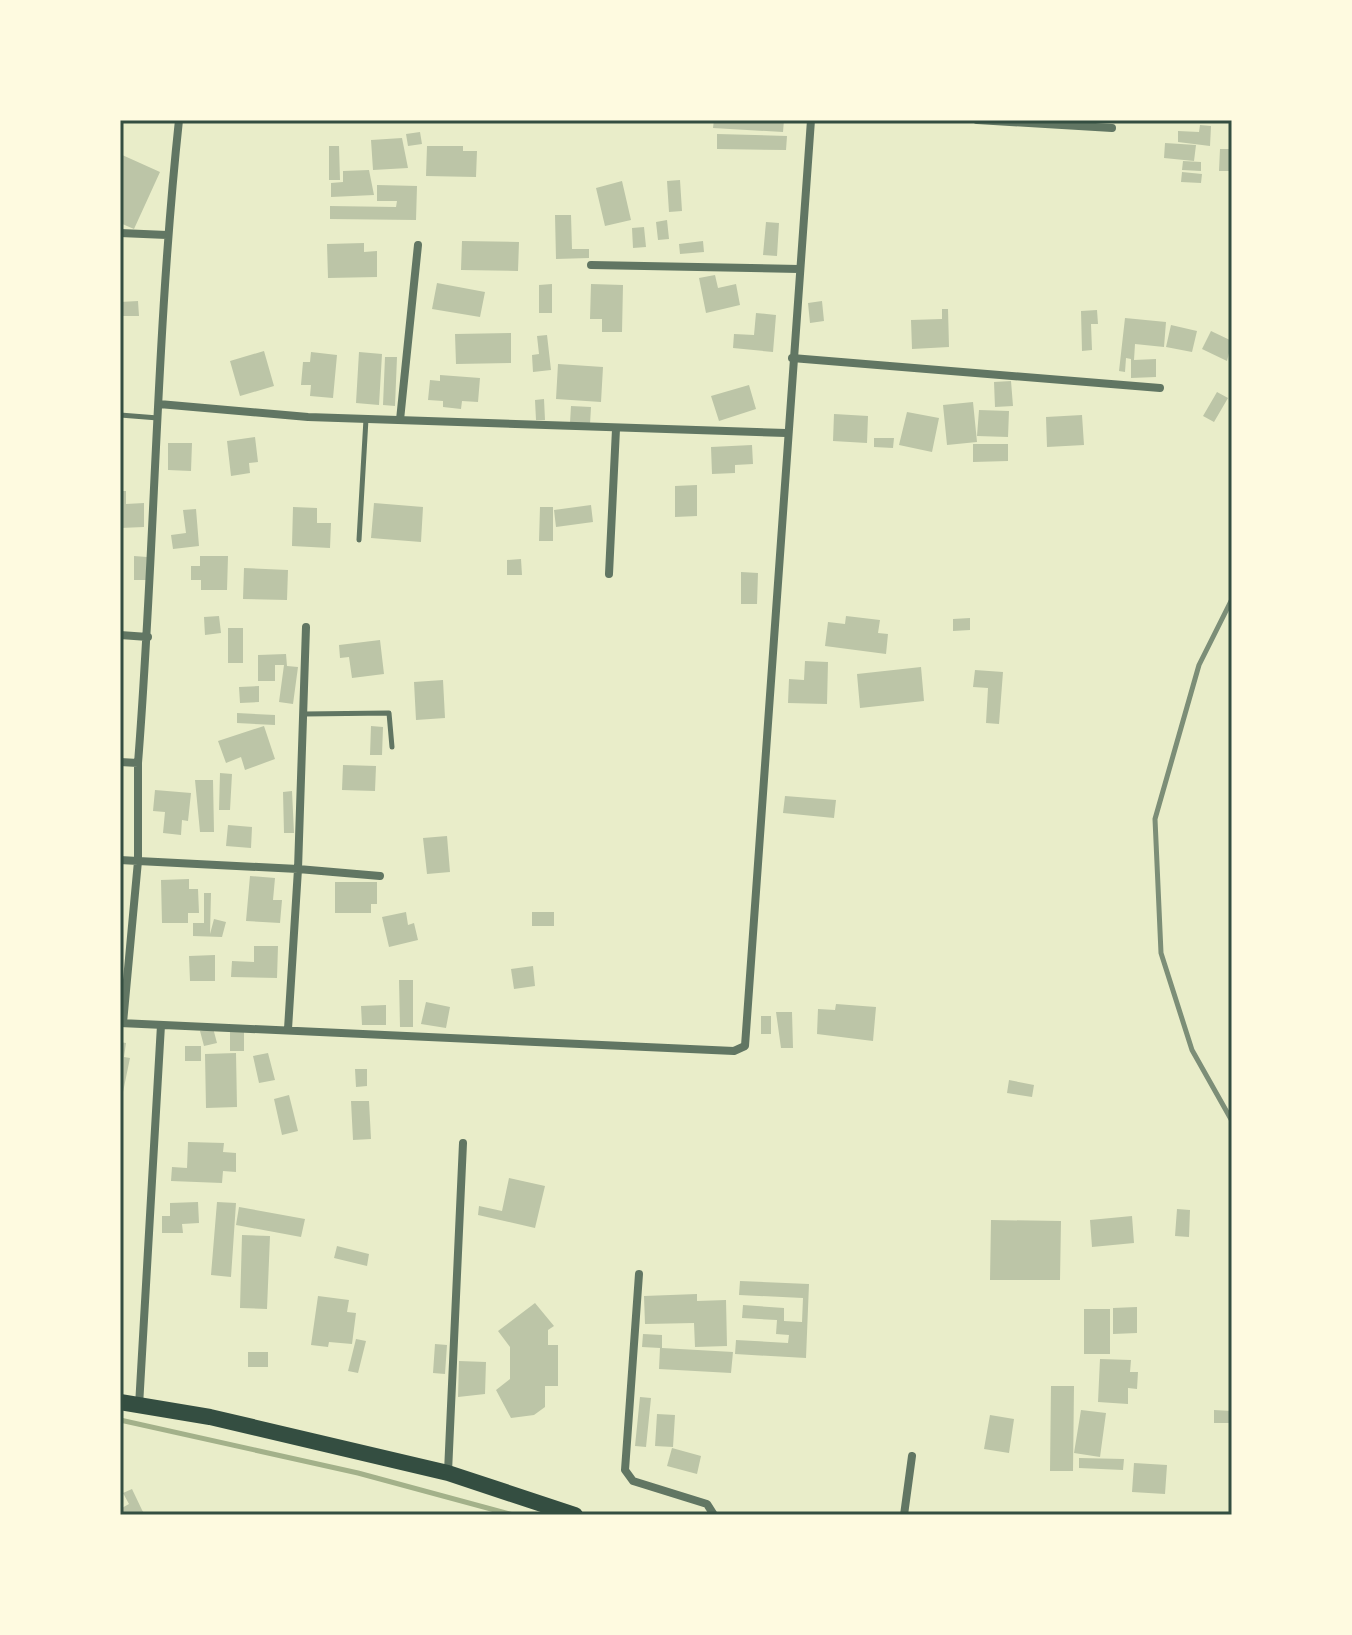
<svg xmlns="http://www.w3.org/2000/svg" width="1352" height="1635" font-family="'Nunito Sans',sans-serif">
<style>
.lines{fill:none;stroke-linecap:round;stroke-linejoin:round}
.stream{stroke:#a3b18a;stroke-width:5}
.building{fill:#bcc5a7}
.service{stroke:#617663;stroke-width:5}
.minor{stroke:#617663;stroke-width:8}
.primary{stroke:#344e41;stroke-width:16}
.rail{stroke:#7c8e77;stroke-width:5}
.neatline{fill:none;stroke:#344e41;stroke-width:3}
</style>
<rect width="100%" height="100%" fill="#e9edc9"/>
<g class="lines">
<path class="stream" d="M120 1420 358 1473 513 1515"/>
</g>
<path class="building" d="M714 120H784L783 132 713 128Z
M1200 125 1211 126 1210 146 1178 142V131L1199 132Z
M420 132 422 144 408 146 406 134Z
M717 134 787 136 786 150 717 149Z
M402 138 408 168 373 170 371 140Z
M1165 143 1196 145 1194 161 1164 158Z
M329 146H339L340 180H329Z
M427 146H463V151H477L476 177 426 176Z
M1220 149H1232V171H1219Z
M120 154 160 172 134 229 120 223Z
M1183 161 1201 162V171L1182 170Z
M369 170 374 195 331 197V183L343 182V171Z
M1182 172 1202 174 1201 183 1181 182Z
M680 180 682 211 669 212 667 181Z
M622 181 631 220 605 226 596 188Z
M377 185 417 186 416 220 330 219V206L396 207 397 201H377Z
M555 215H571L572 249H589V258L556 259Z
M667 220 669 239 658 240 656 222Z
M766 222 779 223 777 256 763 255Z
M644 227 646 247 633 248 632 228Z
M462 241 519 242 518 271 461 270Z
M703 241 704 252 680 254 679 244Z
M364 243V252L377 251V277L328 278 327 244Z
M715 275 718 288 736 284 740 305 706 313 699 278Z
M437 283 485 292 480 317 432 309Z
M552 284V313H539V285Z
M591 284 623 285 622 332H602V319H590Z
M138 301 139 316H120V302Z
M822 301 824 321 810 323 808 303Z
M942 309H948L949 347 912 349 911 320 942 319Z
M1097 310 1098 324H1091L1092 350 1082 351 1081 311Z
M756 313 776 315 773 352 733 348 734 334 754 335Z
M1125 318 1166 322 1164 347 1135 344 1134 360 1156 359V377L1131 378V359L1126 358 1125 372 1119 371Z
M1171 325 1197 331 1192 352 1166 347Z
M1211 331 1232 341 1227 361 1202 349Z
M511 333V363L456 364 455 334Z
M547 335 551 370 533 372 532 355 539 354 537 336Z
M264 351 274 386 240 396 230 361Z
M311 352 337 355 333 398 310 396 311 385H301L303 362H310Z
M359 352 382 354 379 405 356 403Z
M385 357H397L395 406 383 405Z
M558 364 603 367 601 402 556 399Z
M440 375 480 378 478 402 462 401 461 409 443 407V401L428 400 430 380 440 381Z
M1011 381 1013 406 995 407 994 382Z
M749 385 756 409 719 421 711 396Z
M1217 392 1228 398 1214 422 1203 416Z
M544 399 545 420H536L535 400Z
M973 402 977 442 947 445 943 405Z
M571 406 591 407 590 424 570 423Z
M979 410 1009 411 1008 437 977 436Z
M907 412 939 418 932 452 899 445Z
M834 414 868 416 867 443 833 441Z
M1082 415 1084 445 1047 447 1046 417Z
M255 437 258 462 249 463 250 473 231 476 227 441Z
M874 438H894L893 448 874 447Z
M168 443H192L191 471 168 470Z
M973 444H1008V461L973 462Z
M752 445 753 464 735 465V473L712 474 711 447Z
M697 485V516L675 517V486Z
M120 491H126V504L144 503V527L120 528Z
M374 503 423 507 421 542 371 538Z
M591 505 593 522 556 527 554 510Z
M293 507 317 508V523H331L330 548 292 546Z
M540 507H553V541H539Z
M196 509 199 546 173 549 171 535 186 533 183 510Z
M134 556 147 557 146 580H134Z
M200 556H228L227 590H201V580H191V566H200Z
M521 559 522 575H507V560Z
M244 568 288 570 287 600 243 599Z
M741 572 758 573 757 604H741Z
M219 616 221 633 205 635 204 617Z
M846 616 880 620 878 633 888 634 886 654 825 646 828 622 845 624Z
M970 618V630L953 631V619Z
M228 628H243V663H228Z
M380 640 384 674 352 678 349 657 340 658 339 645Z
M286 654 287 666 298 667 293 704 279 702 284 665H275V681H258V655Z
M805 661 828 662 827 704 788 703 789 679 804 680Z
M921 667 924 701 860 708 857 674Z
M975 670 1003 672 999 724 986 723 988 688 973 687Z
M443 680 445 718 416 720 414 682Z
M259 686V702L240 703 239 687Z
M237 713 275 715V725L237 723Z
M264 726 275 759 245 770 241 757 226 763 218 741Z
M371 726 383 727 382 755H370Z
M343 765 376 766 375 791 342 790Z
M220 773 232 774 230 810H219Z
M195 780H213L214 832H200Z
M155 790 191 793 188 821 182 820 181 835 163 833 165 812 153 811Z
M292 791 294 833H284L283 792Z
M785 796 836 800 834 818 783 813Z
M228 825 252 827 251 848 226 846Z
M447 836 450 872 427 874 423 838Z
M250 876 275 878 273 900H282L280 923 246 921Z
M189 879V889H198L199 913H188V923H162L161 880Z
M335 882H377V904H371V913H335Z
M204 893H211L210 934 214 919 226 922 222 937 193 936V923H204Z
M406 912 408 925 414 923 418 940 389 947 382 917Z
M532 912H554V926H532Z
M254 946H278L277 978 231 977 232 961 254 962Z
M215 955V981H190L189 956Z
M533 966 535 986 514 989 511 969Z
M399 980H413V1027H400Z
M426 1002 450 1007 446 1028 421 1024Z
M836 1004 876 1007 873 1041 817 1034 818 1009 835 1010Z
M386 1005V1025H362L361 1006Z
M776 1012H792L793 1048H781Z
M761 1016H771V1034H761Z
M213 1028 217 1043 204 1046 200 1031Z
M230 1032H244V1051H230Z
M120 1042 126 1043 124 1057 130 1058 123 1092 120 1091Z
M185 1046H201V1061H185Z
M236 1053 237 1107 206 1108 205 1054Z
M268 1053 275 1080 259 1083 253 1056Z
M355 1069H367V1086L356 1087Z
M1009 1080 1034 1085 1032 1097 1007 1093Z
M289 1095 298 1131 282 1135 274 1099Z
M351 1101H369L371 1139 353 1140Z
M188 1142 224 1143 223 1152 236 1153V1172L223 1171 222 1183 171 1181 172 1167 187 1168Z
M509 1178 545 1186 535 1228 478 1215 479 1206 502 1211Z
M198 1202 199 1223 182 1224 183 1233H162V1216H170V1203Z
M217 1202 236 1203 231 1277 211 1275Z
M239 1207 305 1219 301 1237 236 1225Z
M1177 1209 1190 1210 1189 1237 1175 1236Z
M1132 1216 1134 1243 1092 1247 1090 1220Z
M991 1220 1061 1221 1060 1280H990Z
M242 1235 270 1236 267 1309 240 1308Z
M337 1246 369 1254 367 1266 334 1258Z
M740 1281 809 1284 806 1358 735 1354 736 1340 788 1343 789 1335 776 1334 777 1320 742 1318 743 1305 784 1308V1321L802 1322 803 1298 739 1295Z
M697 1294V1301L726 1300 727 1346 695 1347 694 1323 645 1324 644 1296Z
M318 1296 349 1300 347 1312 356 1313 352 1344 329 1342 328 1347 311 1345Z
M535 1303 554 1326 548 1330V1345H558V1386H545V1407L534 1415 511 1418 496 1390 510 1379V1347L498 1331Z
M1137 1307V1333L1113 1334V1308Z
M1084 1309H1110V1354H1084Z
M643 1334 662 1335V1348L733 1352 731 1373 659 1369 660 1348 642 1347Z
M356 1339 366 1341 358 1373 348 1371Z
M435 1344 447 1345 445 1374 433 1373Z
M248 1352H268V1367H248Z
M1100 1359 1131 1360 1130 1372H1138L1137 1389 1128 1388V1404L1098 1402Z
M459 1361 486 1362 485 1394 458 1397Z
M1051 1386H1074L1073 1471H1050Z
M640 1397 651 1398 646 1447 635 1446Z
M1081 1410 1106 1413 1100 1457 1074 1453Z
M1214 1410 1232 1411V1423H1214Z
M657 1414 675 1415 673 1447 655 1446Z
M990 1415 1014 1419 1009 1453 984 1449Z
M672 1448 701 1456 697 1474 667 1466Z
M1079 1458 1124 1459 1123 1470 1079 1468Z
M1134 1463 1167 1465 1165 1494 1132 1492Z
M132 1489 142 1510 145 1515 120 1513V1509L129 1504 123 1493Z"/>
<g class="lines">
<path class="service" d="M120 415 158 418
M359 540 366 419
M304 714 389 713 392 747"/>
<path class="minor" d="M977 120 1112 128
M120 233 167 235
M591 265 799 269
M792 358 1160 388
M159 404 308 417 786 433
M400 420 418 245
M609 574 616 429
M306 627 298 869 380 876
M120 635 148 637
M120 762 138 763C155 549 156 334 179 120
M138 763V861L298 869 288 1029
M120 860 138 861 123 1023
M120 1023 734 1051 745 1046 811 120
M639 1274 625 1470 633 1481 707 1504 714 1515
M139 1406 161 1025
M448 1472 463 1143
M904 1515 912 1456"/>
<path class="primary" d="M120 1402 210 1417 448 1473 575 1515"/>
<path class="rail" d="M1232 599 1199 665 1155 819 1161 953 1192 1050 1232 1121"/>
</g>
<rect width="1352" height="1635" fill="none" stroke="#fefae0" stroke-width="244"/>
<rect x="122" y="122" width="1108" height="1391" class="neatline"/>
</svg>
